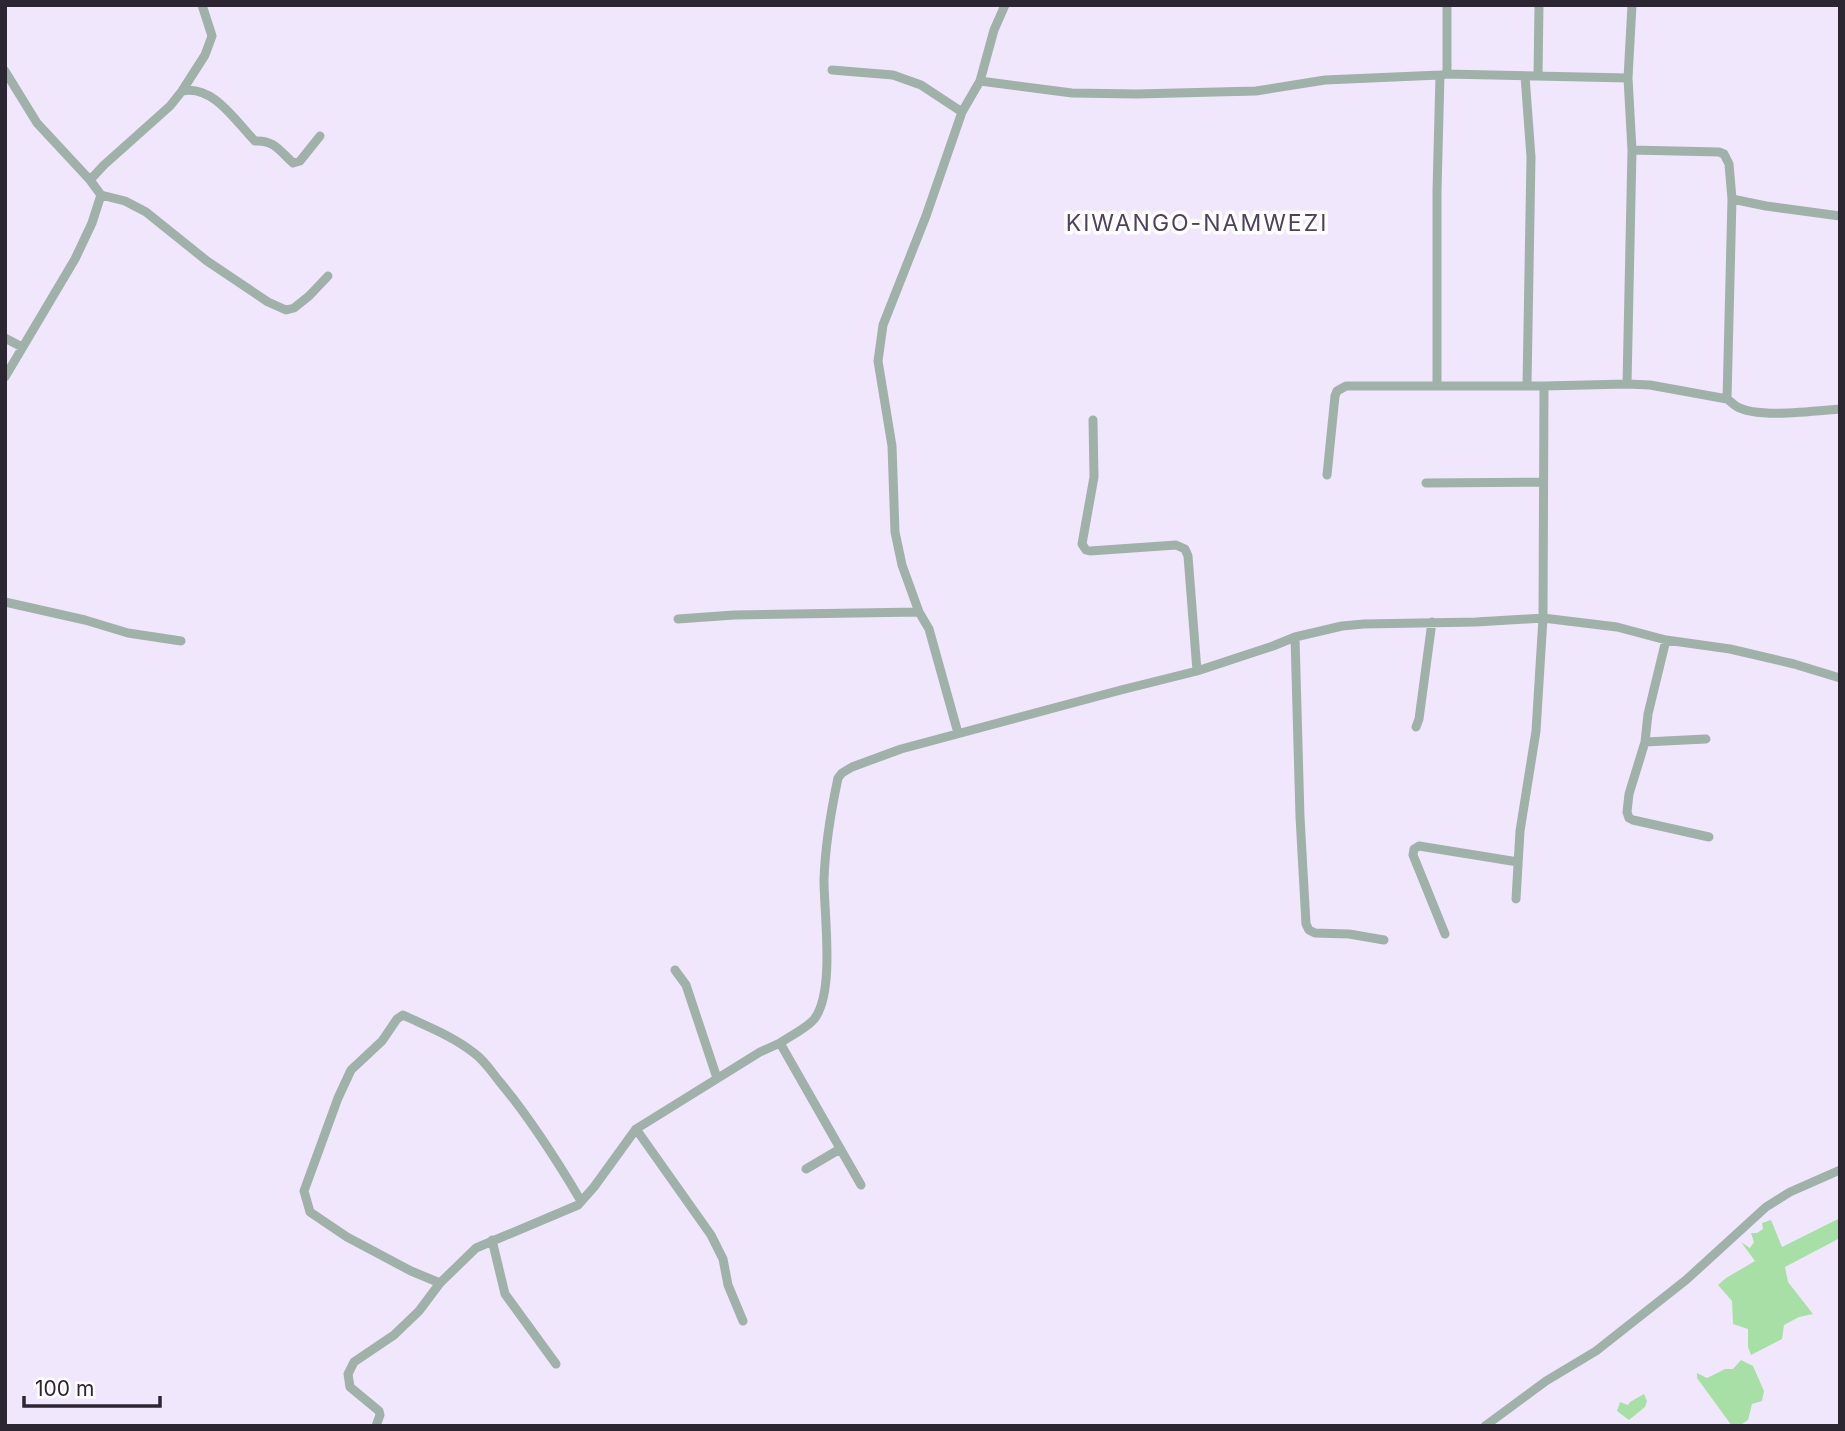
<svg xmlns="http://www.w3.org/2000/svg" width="1845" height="1431" font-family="Inter,sans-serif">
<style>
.green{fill:#a8dfa6}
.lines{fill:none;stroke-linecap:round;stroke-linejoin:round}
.minor{stroke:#a0b1a9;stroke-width:9}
.labels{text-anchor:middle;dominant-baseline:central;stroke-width:7;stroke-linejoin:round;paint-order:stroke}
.quarter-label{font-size:23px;letter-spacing:2px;fill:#4f415d;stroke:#fff}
</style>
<rect width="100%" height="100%" fill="#f1e7fc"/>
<path class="green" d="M1838 1219 1840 1238 1785 1267 1788 1282 1813 1314 1799 1317 1784 1325 1782 1339 1751 1355 1748 1347V1329L1733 1324 1732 1301 1718 1285 1726 1278 1755 1261 1741 1242 1750 1248 1754 1242 1751 1233H1757L1763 1229 1762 1223 1771 1220 1782 1247Z
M1741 1360 1753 1366 1764 1391 1762 1401 1752 1404 1748 1420 1739 1426H1732L1697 1378V1373L1707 1378 1725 1369H1733Z
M1644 1394 1647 1401 1645 1407 1629 1420 1617 1411 1620 1402 1628 1405 1630 1402Z"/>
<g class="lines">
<path class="minor" d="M832 70 893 75 921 85 962 112
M5 71 37 123 90 180 101 195 92 223 75 259 5 377
M1447 74V5
M1525 76 1531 157 1527 385
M1538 76 1539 5
M980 81 1072 93 1137 94 1256 91 1325 80 1440 75
M182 91C213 84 236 122 255 141 274 140 279 150 293 163L300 161 320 136
M1632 150 1719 152 1724 154 1729 164 1732 199 1727 399
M90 180 104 165 170 106 182 91 205 55 212 36 202 5
M101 195 125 201 146 212 207 261 268 302 286 310 294 308 309 296 328 276
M1732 199 1766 206 1840 216
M5 338 22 347
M1627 384 1632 150 1628 78 1632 5
M1437 386V191L1440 75 1447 74 1628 78
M1093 420 1094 477 1082 544 1086 550 1090 551 1176 545 1185 549 1188 556 1197 671
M1327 475 1335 396 1337 391 1346 386H1544L1627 384 1650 385 1727 399C1730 401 1733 404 1736 406 1756 419 1815 411 1840 409
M1426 483 1543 482
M5 602 85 620 128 633 181 641
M678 619 734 615 919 612
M1295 637 1300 817 1306 924 1309 930 1315 933 1349 934 1384 940
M1666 640 1648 714 1645 742 1629 794 1627 812 1629 818 1633 820 1709 837
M1416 727 1419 719 1432 622
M958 733 929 629 919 612 902 565 895 532 892 446 878 361 883 325 926 216 962 112 980 81 994 30 1005 5
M1645 742 1706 739
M1516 899 1520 831 1536 731 1543 618 1544 386
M1445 934 1413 855 1414 849 1419 846 1518 862
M675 970 686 985 717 1078
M636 1129 711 1235 723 1259 728 1285 743 1321
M806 1169 840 1149
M861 1185 780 1043C790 1036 809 1027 815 1018 835 990 824 914 824 880 825 846 831 811 838 778L842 773 852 767 901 749 1121 690 1197 671 1273 646 1295 637 1342 626 1364 624 1476 622 1543 618 1617 627 1666 640 1730 649 1794 664 1840 678
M492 1240 505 1294 556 1364
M440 1283 411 1271 347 1237 310 1212 304 1191 338 1098 351 1070 382 1041 397 1019 403 1015C426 1026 453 1036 474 1053 484 1060 491 1071 499 1081 530 1118 556 1159 581 1201
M376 1426 380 1415 379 1411 350 1387 348 1374 354 1362 394 1335 419 1311 440 1283 476 1248 578 1205 594 1187 636 1129 760 1052 780 1043
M1485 1426 1546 1381 1596 1351 1686 1280 1766 1207 1790 1192 1840 1170"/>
</g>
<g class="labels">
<g class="quarter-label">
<text x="1197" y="223">KIWANGO-NAMWEZI</text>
</g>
</g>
<rect width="1845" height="1431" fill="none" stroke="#2c2633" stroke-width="14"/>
<path d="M24 1396v10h136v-10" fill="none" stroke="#2c2633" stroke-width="3.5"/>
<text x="35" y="1396" font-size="21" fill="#2c2633" stroke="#ffffff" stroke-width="5" paint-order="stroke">100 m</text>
</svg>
